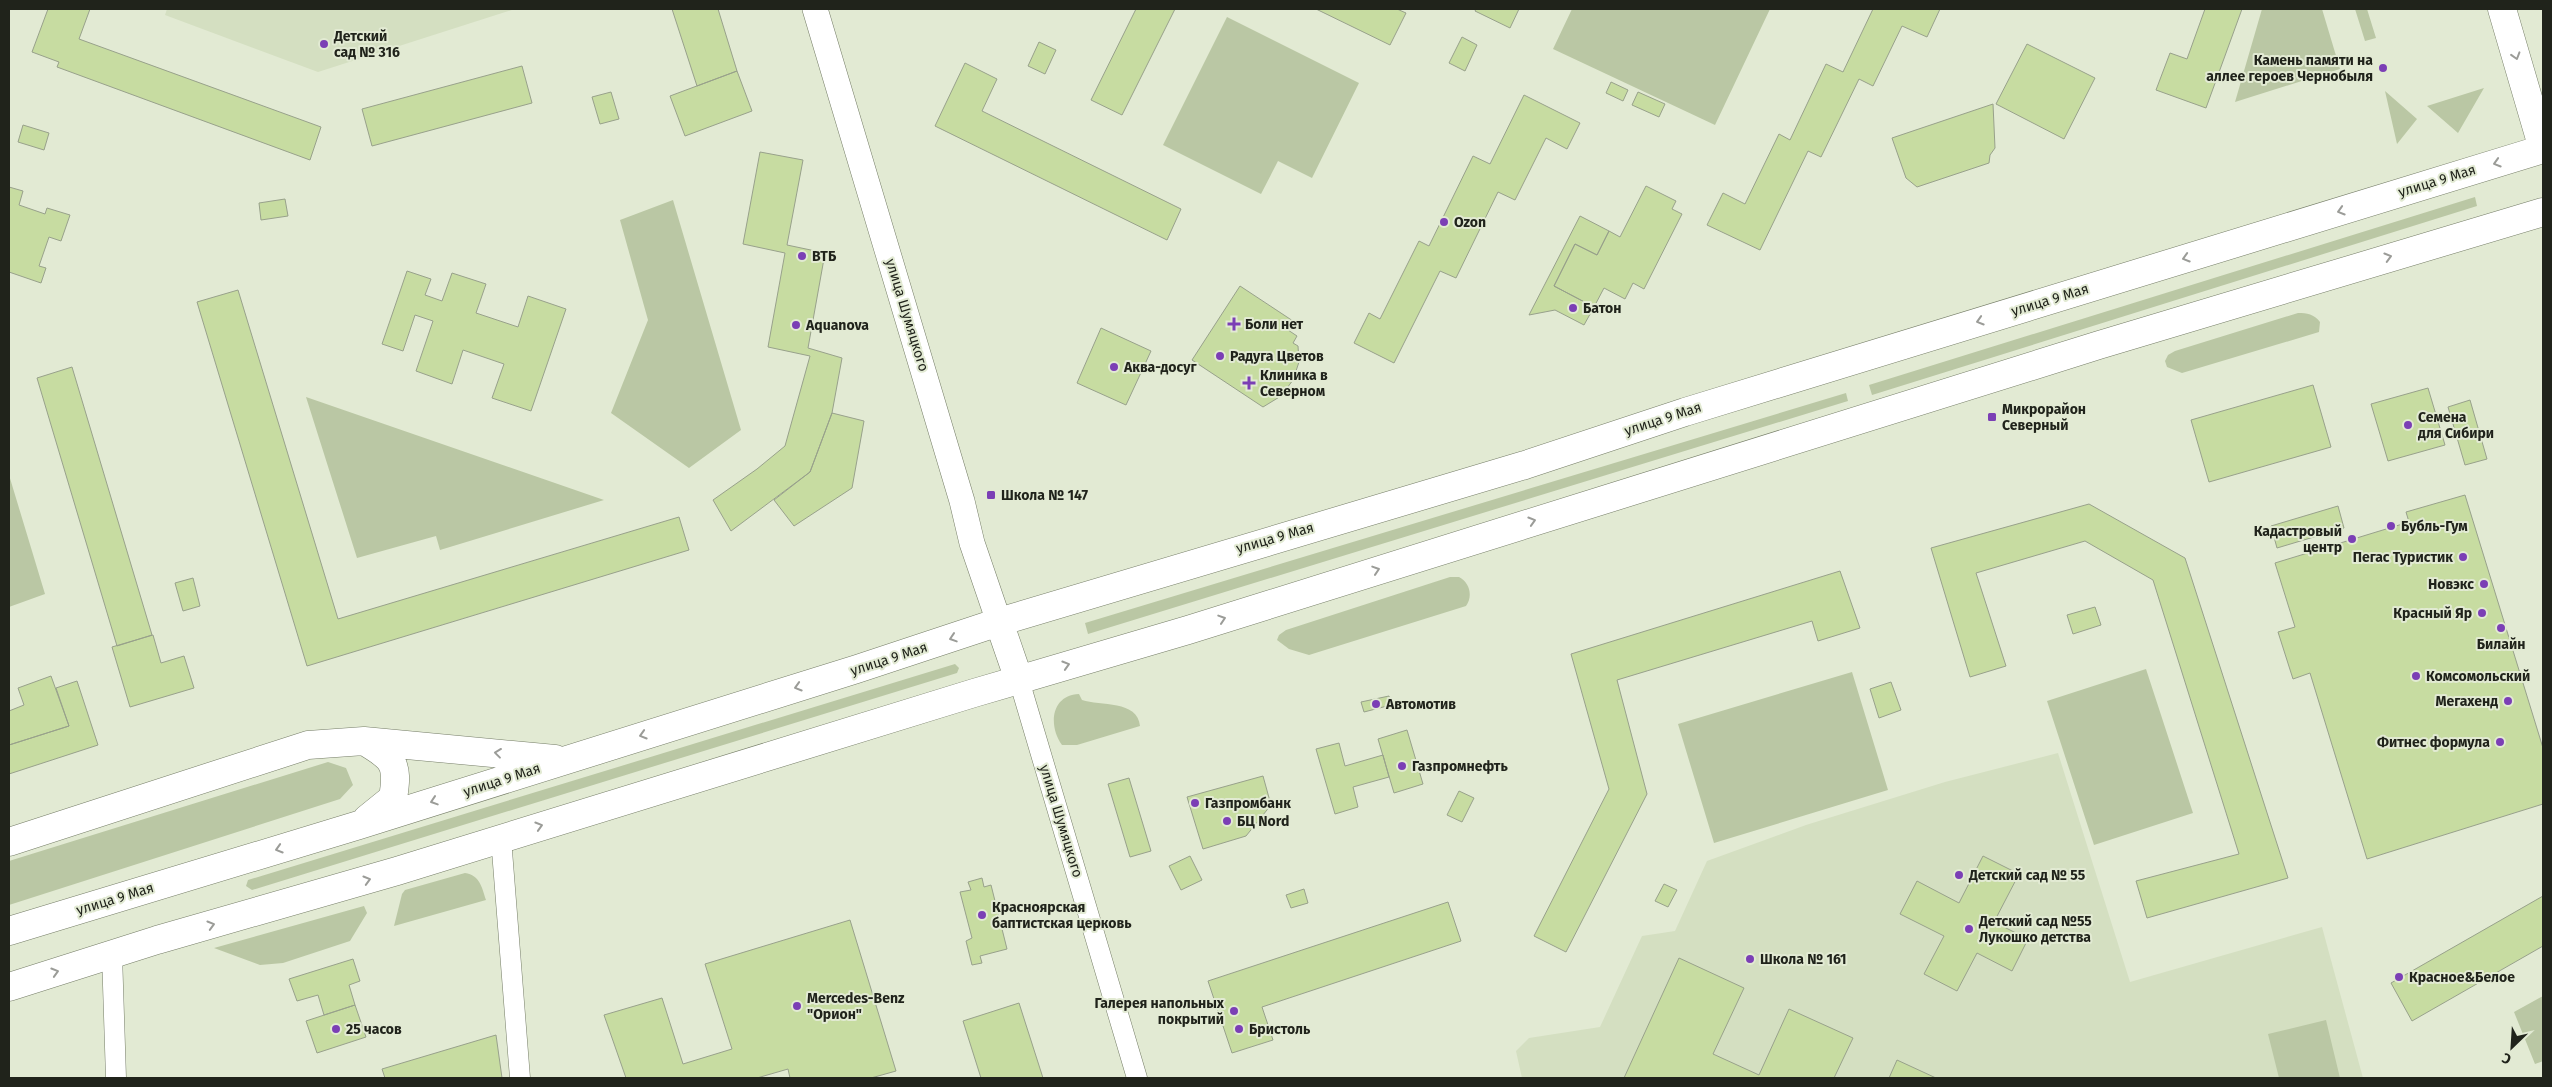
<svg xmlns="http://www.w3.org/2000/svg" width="2552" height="1087" font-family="'Fira Sans',sans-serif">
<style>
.built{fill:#d4dfc1}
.green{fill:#bac7a4}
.building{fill:#c7dca1;stroke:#98a18b}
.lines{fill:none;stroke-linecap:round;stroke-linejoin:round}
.minor-casing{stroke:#757d67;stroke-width:21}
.tertiary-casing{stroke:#757d67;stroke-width:26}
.secondary-casing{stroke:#757d67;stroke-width:29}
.primary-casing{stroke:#757d67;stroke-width:29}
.minor{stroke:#fff;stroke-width:20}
.tertiary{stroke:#fff;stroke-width:25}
.secondary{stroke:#fff;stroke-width:28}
.primary{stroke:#fff;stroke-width:28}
.oneway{stroke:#9b9c98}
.poi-dot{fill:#7b3fb5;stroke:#e2ead3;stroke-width:2}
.labels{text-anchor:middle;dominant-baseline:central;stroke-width:4;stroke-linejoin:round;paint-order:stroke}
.poi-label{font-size:14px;font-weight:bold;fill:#20231b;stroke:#e2ead3;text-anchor:start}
.street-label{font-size:14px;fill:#20231b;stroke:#e2ead3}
</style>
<rect width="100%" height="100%" fill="#e2ead3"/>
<path class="built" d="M167 9H515L318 72 165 15Z
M2058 753 2130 982 2322 927 2363 1078H1522L1516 1051 1529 1038 1600 1027 1642 936 1675 931 1707 861 1806 825 1945 782Z"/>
<path class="green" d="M1572 9H1770L1715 125 1553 49Z
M2262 9H2322L2340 69 2235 102Z
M2355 9H2367L2376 38 2365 41Z
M1227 17 1359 83 1312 178 1278 161 1261 194 1163 145Z
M2484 88 2458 133 2427 106Z
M2385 91 2417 119 2397 144Z
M2475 197 2477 206 1872 395 1869 385Z
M673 200 741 430 689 468 611 413 648 320 620 220Z
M2298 313C2307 313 2314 314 2320 322L2319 332 2182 373 2167 367 2165 361 2168 355 2175 351Z
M1846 393 1848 401 1088 634 1085 623Z
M306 397 604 500 440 550 436 536 357 558Z
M9 475 45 594 9 607Z
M1450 577H1459C1470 583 1473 596 1466 606L1309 655 1289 649 1277 640 1279 635 1286 630Z
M955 664 959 668 957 673 252 890 246 886 248 880Z
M2146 669 2193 813 2094 845 2047 701Z
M1852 672 1888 790 1714 843 1678 724Z
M1079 694 1082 700C1100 706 1138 700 1140 726L1077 745H1062C1048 726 1051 695 1079 694Z
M328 762 346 768 353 785 340 799 9 905V861Z
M465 873C480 875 482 888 486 900L394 926 402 894 405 890Z
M364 906 367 913 350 941 283 963 260 965 214 948Z
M2543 996V1061L2535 1064 2514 1012Z
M2326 1020 2340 1078H2279L2268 1034Z"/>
<path class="building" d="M48 9H90L79 39 321 127 310 160 57 67 59 62 32 52Z
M672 9H718L737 71 697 86Z
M1136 9H1175L1122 115 1091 100Z
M1316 9H1397L1406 13 1390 45Z
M1476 9H1519L1510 28 1475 11Z
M1873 9H1940L1927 37 1902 26 1873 86 1859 79 1821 157 1808 151 1760 250 1707 225 1723 193 1745 204 1779 134 1790 140 1826 64 1843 72Z
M2205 9H2242L2206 108 2156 90 2170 53 2187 59Z
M1462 37 1477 45 1465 71 1449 63Z
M1039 42 1056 50 1045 74 1028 66Z
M2027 44 2095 78 2064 139 1996 104Z
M965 63 997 79 982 111 1181 209 1167 240 935 126Z
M522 66 532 103 372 146 362 109Z
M737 71 752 111 685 136 670 96Z
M1611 82 1628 90 1623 101 1606 93Z
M611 92 619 119 600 124 592 97Z
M1638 92 1665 104 1659 117 1632 105Z
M1524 95 1580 123 1567 149 1546 138 1515 200 1498 192 1456 278 1440 271 1394 363 1354 343 1369 313 1380 319 1419 241 1429 246 1473 156 1490 164Z
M1993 104 1995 148 1990 155 1989 163 1917 187 1906 178 1892 138Z
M23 125 49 133 44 150 18 142Z
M760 152 803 160 787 245 825 253 808 348 842 358 832 413 810 472 731 531 713 500 757 469 785 446 810 356 768 347 785 253 743 244Z
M1646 186 1676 201 1672 209 1682 214 1644 289 1633 283 1625 299 1604 288 1594 307 1554 286 1575 244 1597 255 1609 231 1620 237Z
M9 187 23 191 19 205 45 214 47 208 70 215 61 241 49 237 39 266 46 268 41 283 9 272Z
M285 199 288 216 261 220 259 203Z
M1580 216 1609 231 1597 255 1575 244 1554 286 1594 307 1584 325 1555 310 1529 315Z
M407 271 431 279 425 295 442 301 452 273 486 284 476 313 518 327 528 296 566 309 531 411 492 398 504 364 463 350 452 384 416 371 433 321 415 315 403 351 382 344Z
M1240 286 1293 321 1288 330 1297 336 1293 343 1298 346 1299 362 1293 380 1281 396 1263 407 1192 360Z
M238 290 338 619 679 517 689 550 307 666 197 302Z
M1101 328 1151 351 1126 405 1077 383Z
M72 367 152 635 117 646 37 378Z
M2313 385 2331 447 2209 482 2191 420Z
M2428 388 2445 445 2388 461 2371 404Z
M2470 400 2487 459 2465 465 2448 407Z
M832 413 864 421 852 488 794 526 774 500 810 472Z
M2465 495 2543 748V804L2367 859 2310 673 2293 679 2278 632 2295 627 2275 563 2409 522 2406 512Z
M2089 504 2185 558 2288 878 2147 918 2136 881 2239 854 2153 580 2085 541 1976 573 2006 666 1970 677 1931 548Z
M2338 506 2344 528 2277 548 2271 526Z
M1840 571 1860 628 1818 641 1812 621 1617 680 1647 794 1566 952 1534 936 1609 789 1571 654Z
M193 578 200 606 183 611 175 583Z
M2095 607 2101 625 2073 634 2067 615Z
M153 635 161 663 184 656 194 688 130 707 112 647Z
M51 676 69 726 9 745V711L24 705 18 688Z
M77 681 98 745 9 774V745L69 726 56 688Z
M1891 682 1901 710 1879 718 1870 689Z
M1389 696 1391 705 1364 712 1361 702Z
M1407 730 1423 784 1394 793 1378 739Z
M1339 743 1345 766 1383 755 1389 777 1353 787 1358 807 1335 814 1316 749Z
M1263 776 1271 805 1246 836 1203 849 1187 797Z
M1129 778 1151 851 1130 857 1108 784Z
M1459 791 1474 798 1462 822 1447 815Z
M1190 856 1202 880 1181 890 1169 866Z
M1983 856 2019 874 1994 922 2028 939 2012 971 1977 953 1957 991 1924 974 1944 936 1900 914 1917 881 1959 903Z
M982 878 984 887 991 885 1007 949 980 956 982 963 972 965 966 941 972 938 960 892 971 890 968 882Z
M1664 884 1677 890 1668 907 1655 901Z
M1304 889 1308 903 1291 908 1286 895Z
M2543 896V946L2412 1021 2391 983Z
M1448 902 1461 941 1262 1007 1273 1040 1232 1053 1208 981Z
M850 920 896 1071 871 1078H790L788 1069 757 1078H626L604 1015 662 998 683 1064 732 1049 705 964Z
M1679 958 1744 988 1713 1054 1759 1075 1789 1009 1853 1038 1834 1078H1624Z
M353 959 360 981 349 985 355 1005 324 1015 318 995 297 1001 289 979Z
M1019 1003 1043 1078H981L963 1021Z
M355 1005 366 1037 317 1053 306 1021Z
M496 1035 502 1078H385L382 1069Z
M1897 1060 1936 1078H1889Z"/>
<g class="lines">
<g class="minor-casing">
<path id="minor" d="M1019 680 1137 1078
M501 838 520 1078
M112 954 116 1078"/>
</g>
<g class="tertiary-casing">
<path id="tertiary" d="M815 9 962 501 972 543 999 622"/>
</g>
<g class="secondary-casing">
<path id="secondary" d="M2502 9 2543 149"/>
</g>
<g class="primary-casing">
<path id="primary" d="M999 622 1019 680
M364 741C393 758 399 763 393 798L367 819
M9 842 308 745 364 741 555 759
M9 931 359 825 857 669 999 622 1525 465 1685 412 2543 149
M9 987 157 940 397 871 974 693 1188 630 2099 345 2543 212"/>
</g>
<use href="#minor" class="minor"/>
<use href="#tertiary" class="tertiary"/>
<use href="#secondary" class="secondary"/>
<use href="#primary" class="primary"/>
</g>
<defs><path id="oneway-chevron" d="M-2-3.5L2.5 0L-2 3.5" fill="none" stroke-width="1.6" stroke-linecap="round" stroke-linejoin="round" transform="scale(1.25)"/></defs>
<g class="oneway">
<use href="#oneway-chevron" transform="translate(2516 56) rotate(73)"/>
<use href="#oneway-chevron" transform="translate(2497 163) rotate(163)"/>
<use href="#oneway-chevron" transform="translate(2341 211) rotate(163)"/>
<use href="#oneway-chevron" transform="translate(2388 257) rotate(-16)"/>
<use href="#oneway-chevron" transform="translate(2186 258) rotate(163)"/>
<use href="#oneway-chevron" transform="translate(1980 321) rotate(163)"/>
<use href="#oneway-chevron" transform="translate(1532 521) rotate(-17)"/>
<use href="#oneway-chevron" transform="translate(1376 570) rotate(-18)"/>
<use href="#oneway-chevron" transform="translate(1222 619) rotate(-18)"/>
<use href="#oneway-chevron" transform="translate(953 638) rotate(162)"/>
<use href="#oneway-chevron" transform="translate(1066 665) rotate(-17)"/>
<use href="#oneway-chevron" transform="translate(798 687) rotate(163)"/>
<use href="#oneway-chevron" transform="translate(643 735) rotate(163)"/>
<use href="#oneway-chevron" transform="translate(498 753) rotate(-173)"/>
<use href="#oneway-chevron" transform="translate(434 801) rotate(162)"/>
<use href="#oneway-chevron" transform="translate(539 826) rotate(-17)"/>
<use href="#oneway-chevron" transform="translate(279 849) rotate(163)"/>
<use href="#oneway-chevron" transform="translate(367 880) rotate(-16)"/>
<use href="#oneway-chevron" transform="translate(211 925) rotate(-16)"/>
<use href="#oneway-chevron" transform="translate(55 972) rotate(-17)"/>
</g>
<g class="poi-dot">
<circle cx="324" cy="44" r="5"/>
<circle cx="2383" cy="68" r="5"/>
<circle cx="1444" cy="222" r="5"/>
<circle cx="802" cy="256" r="5"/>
<circle cx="1573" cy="308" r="5"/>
<path d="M1231.5 316.5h5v5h5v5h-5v5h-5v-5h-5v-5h5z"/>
<circle cx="796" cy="325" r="5"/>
<circle cx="1220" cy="356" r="5"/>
<circle cx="1114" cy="367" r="5"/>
<path d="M1246.5 375.5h5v5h5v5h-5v5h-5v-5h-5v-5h5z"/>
<rect x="1987" y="412" width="10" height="10" rx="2.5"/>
<circle cx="2408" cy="425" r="5"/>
<rect x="986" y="490" width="10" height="10" rx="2.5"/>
<circle cx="2391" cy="526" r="5"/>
<circle cx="2352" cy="539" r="5"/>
<circle cx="2463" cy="557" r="5"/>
<circle cx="2484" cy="584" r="5"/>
<circle cx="2482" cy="613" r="5"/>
<circle cx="2501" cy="628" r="5"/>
<circle cx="2416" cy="676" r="5"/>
<circle cx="2508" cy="701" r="5"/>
<circle cx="1376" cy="704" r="5"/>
<circle cx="2500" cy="742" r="5"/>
<circle cx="1402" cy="766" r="5"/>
<circle cx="1195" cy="803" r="5"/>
<circle cx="1227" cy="821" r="5"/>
<circle cx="1959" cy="875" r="5"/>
<circle cx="982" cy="915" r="5"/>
<circle cx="1969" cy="929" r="5"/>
<circle cx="1750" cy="959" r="5"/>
<circle cx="2399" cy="977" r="5"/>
<circle cx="797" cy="1006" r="5"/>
<circle cx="1234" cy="1011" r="5"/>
<circle cx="336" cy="1029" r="5"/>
<circle cx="1239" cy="1029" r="5"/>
</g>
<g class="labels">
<g class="poi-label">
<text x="334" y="36">Детский<tspan x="334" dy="16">сад № 316</tspan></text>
<text x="2373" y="60" text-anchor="end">Камень памяти на<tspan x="2373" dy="16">аллее героев Чернобыля</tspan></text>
<text x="1454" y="222">Ozon</text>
<text x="812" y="256">ВТБ</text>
<text x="1583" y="308">Батон</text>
<text x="1245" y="324">Боли нет</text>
<text x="806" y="325">Aquanova</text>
<text x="1230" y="356">Радуга Цветов</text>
<text x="1124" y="367">Аква-досуг</text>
<text x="1260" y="375">Клиника в<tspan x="1260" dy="16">Северном</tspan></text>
<text x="2002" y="409">Микрорайон<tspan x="2002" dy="16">Северный</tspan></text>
<text x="2418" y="417">Семена<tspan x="2418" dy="16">для Сибири</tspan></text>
<text x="1001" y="495">Школа № 147</text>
<text x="2401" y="526">Бубль-Гум</text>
<text x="2342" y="531" text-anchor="end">Кадастровый<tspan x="2342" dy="16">центр</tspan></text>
<text x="2453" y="557" text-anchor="end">Пегас Туристик</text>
<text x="2474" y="584" text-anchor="end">Новэкс</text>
<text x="2472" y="613" text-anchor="end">Красный Яр</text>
<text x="2501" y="644" text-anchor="middle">Билайн</text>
<text x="2426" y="676">Комсомольский</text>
<text x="2498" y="701" text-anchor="end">Мегахенд</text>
<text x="1386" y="704">Автомотив</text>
<text x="2490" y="742" text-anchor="end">Фитнес формула</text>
<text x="1412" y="766">Газпромнефть</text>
<text x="1205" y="803">Газпромбанк</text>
<text x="1237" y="821">БЦ Nord</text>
<text x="1969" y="875">Детский сад № 55</text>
<text x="992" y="907">Красноярская<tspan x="992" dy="16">баптистская церковь</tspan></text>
<text x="1979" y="921">Детский сад №55<tspan x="1979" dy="16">Лукошко детства</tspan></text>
<text x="1760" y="959">Школа № 161</text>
<text x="2409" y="977">Красное&amp;Белое</text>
<text x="807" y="998">Mercedes-Benz<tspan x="807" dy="16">"Орион"</tspan></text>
<text x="1224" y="1003" text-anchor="end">Галерея напольных<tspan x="1224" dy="16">покрытий</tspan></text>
<text x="346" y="1029">25 часов</text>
<text x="1249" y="1029">Бристоль</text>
</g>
<g class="street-label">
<text transform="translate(2437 181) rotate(-17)">улица 9 Мая</text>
<text transform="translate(2050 300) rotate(-17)">улица 9 Мая</text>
<text transform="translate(907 315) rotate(73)">улица Шумяцкого</text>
<text transform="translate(1663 419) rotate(-18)">улица 9 Мая</text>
<text transform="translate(1275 538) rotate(-16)">улица 9 Мая</text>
<text transform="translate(889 659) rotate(-18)">улица 9 Мая</text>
<text transform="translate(502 780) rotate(-18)">улица 9 Мая</text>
<text transform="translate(1061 821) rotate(73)">улица Шумяцкого</text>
<text transform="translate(115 899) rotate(-17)">улица 9 Мая</text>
</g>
</g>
<rect width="2552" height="1087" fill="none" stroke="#20231b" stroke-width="20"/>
<g transform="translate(2512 1047) rotate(205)" stroke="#e2ead3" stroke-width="4" paint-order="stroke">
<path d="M0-4L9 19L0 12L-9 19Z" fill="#20231b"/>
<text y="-8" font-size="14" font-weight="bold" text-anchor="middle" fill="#20231b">С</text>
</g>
</svg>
